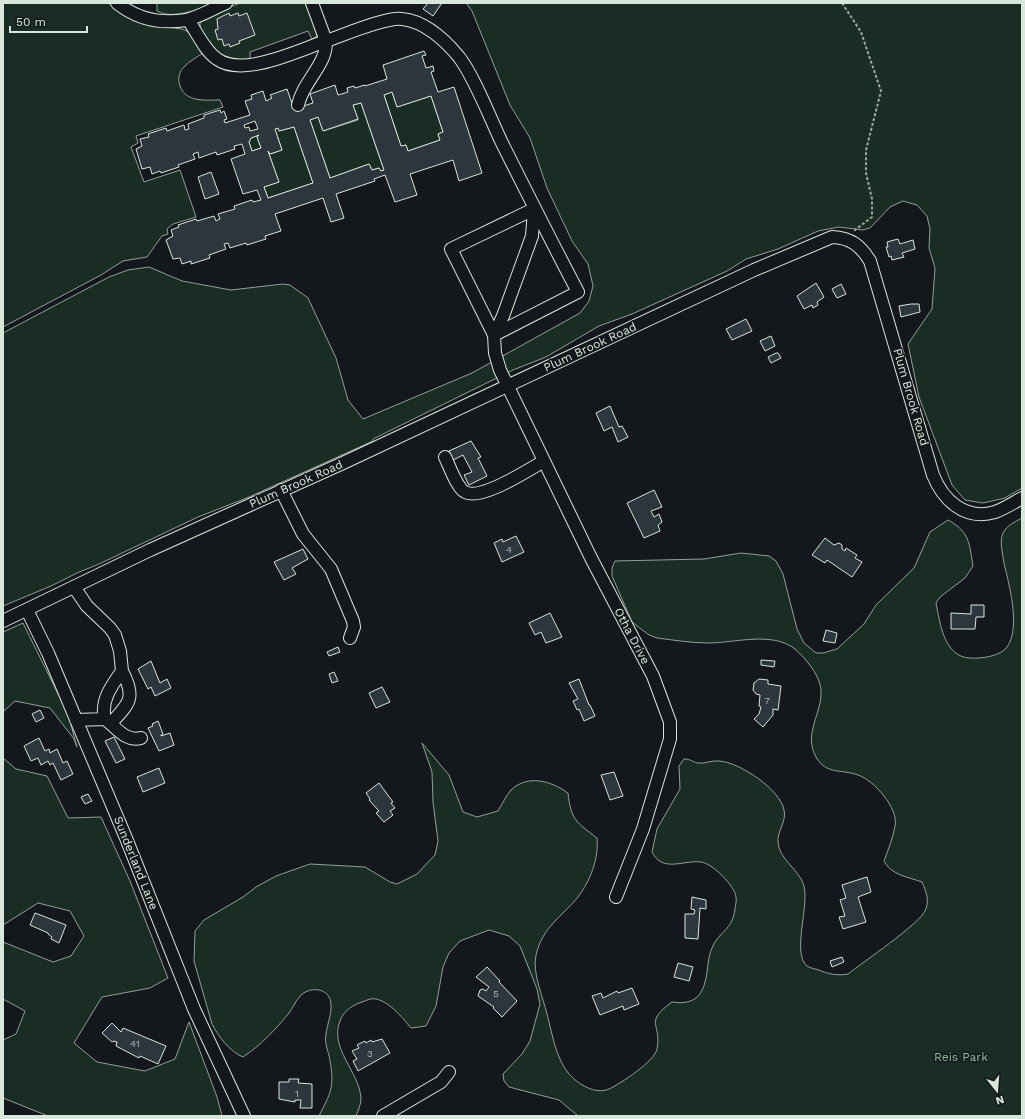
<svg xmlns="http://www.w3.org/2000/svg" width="1025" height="1119" font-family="'Work Sans',sans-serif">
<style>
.green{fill:#1a2d24;stroke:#939e99}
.building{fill:#2c363c;stroke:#d8e6dc;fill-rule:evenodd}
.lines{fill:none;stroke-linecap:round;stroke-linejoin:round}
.minor-casing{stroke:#d8e6dc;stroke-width:14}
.path{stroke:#9da8a2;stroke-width:2;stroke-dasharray:3 2;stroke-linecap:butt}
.minor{stroke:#14181c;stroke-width:12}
.labels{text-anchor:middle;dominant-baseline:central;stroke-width:3;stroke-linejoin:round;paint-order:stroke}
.number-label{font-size:10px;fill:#adbab4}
.street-label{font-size:12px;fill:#d8e6dc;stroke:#14181c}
.park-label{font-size:12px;fill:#8ac095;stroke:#14181c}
</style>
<rect width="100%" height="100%" fill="#14181c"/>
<path class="green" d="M3 3H108L142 24 182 29 191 33 204 52C198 57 189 61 184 67 180 71 178 77 179 82 183 103 204 100 220 100L223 107 136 136 138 143 131 147 144 182 180 170 196 217 173 224 167 229 168 234 162 236 147 257 123 261 101 275 3 327Z
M157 3H214C199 9 172 20 157 11Z
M240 3H305L317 33 316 37 312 39 308 31 250 52V59L247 61 221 58C213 48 194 32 202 18Z
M466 3H1022V488L1005 498 983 503 965 500 952 485 919 397 908 344 932 309 935 268 929 248 930 229 927 216 917 205 903 201 890 207 870 228 863 230 839 227 818 231 778 249 746 259 727 271 632 314 599 326 546 357 513 370 373 439V441L249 497 198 517 99 564 77 573 51 586 3 606V333L109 277 128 270 149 267 182 281 231 290 283 284 290 285 308 298 336 358 348 400 363 419 472 373 580 313 589 301 593 286 588 264 572 241 547 188 530 138 510 105 472 11Z
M392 92 397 107 431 96 443 132 438 134 440 140 408 151 406 145 401 146 384 95Z
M361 103 384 170 381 171 379 168 372 170 369 164 330 178 310 120 318 117 323 131 358 120 353 105Z
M294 127 313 183 268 198 264 187 279 182 268 151 271 154 282 150 275 129 278 128 279 131Z
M259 135 257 137 261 148 252 151 249 142 251 138Z
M1022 518V1116H578L559 1100 509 1087 504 1081 503 1074 522 1054 530 1041 540 1004 537 989 520 946 509 936 489 930 460 941 449 953 443 967 436 1006 426 1026 411 1028C403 1018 385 996 370 999 367 1000 363 1002 359 1003 350 1007 343 1012 340 1021 329 1049 360 1072 361 1099 361 1104 358 1111 356 1116H319C330 1094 335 1087 330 1061 329 1052 324 1044 326 1034 327 1025 332 1013 331 1004 330 988 311 986 301 995 296 1000 293 1008 289 1013 276 1029 260 1046 243 1057 230 1052 218 1036 212 1024L194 961 195 931 204 920 243 897 256 887 276 876 310 864 365 867 390 882 397 884 417 874 435 855 438 841 433 802 432 772 422 743 449 775 463 812 477 817 498 811C502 804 506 796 511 790 528 774 551 781 568 793 571 820 576 822 597 838 599 859 590 881 578 897 561 918 543 926 536 955 532 973 543 997 547 1014 552 1033 556 1059 569 1074 578 1084 595 1095 609 1089 620 1084 655 1061 657 1049 662 1023 643 1023 672 1002 692 1005 702 998 706 978 708 968 708 956 712 948 719 931 732 931 735 909 735 906 737 901 736 897 735 886 712 863 701 862 682 860 663 873 652 852L657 829 680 789 679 766 684 759C691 759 692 762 698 763 705 764 712 760 719 761 739 762 780 789 784 810 787 821 777 831 778 842 779 859 797 868 803 883 811 904 791 952 807 966 810 968 815 969 819 970 827 974 839 976 848 974 863 962 918 925 925 911 930 901 926 891 922 882 908 877 891 875 884 861 888 850 893 838 895 826 899 809 874 780 858 775 842 769 826 775 816 757 803 734 822 713 821 692 821 676 806 659 795 649 772 631 735 643 708 643 691 643 674 640 657 638L649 635 632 622 612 576V568L615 561 704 559 741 553 769 556 776 561 783 574 797 629 804 643 816 653H823L837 649 864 624 876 605 914 568 930 532 948 520C970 532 969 543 973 566L965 578 940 597 936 603C940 623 944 657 970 658 981 659 1001 656 1007 647 1021 628 1009 584 1004 563 1003 555 999 541 1003 533 1007 525 1015 522 1022 518Z
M23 623 68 714 77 747 74 739 50 708 15 701 3 712V632Z
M3 758 16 769 47 776 68 818 101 817 130 881 168 978 150 988 102 997 74 1043 97 1062 145 1071 175 1059 189 1022 217 1097 222 1116H48L3 1098V1040L16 1034 25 1011 3 999V942L53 962 71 956 84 936 70 911 38 903 3 925Z"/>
<path class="building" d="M428 3H442L433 16 423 9Z
M229 13 230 16 238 13 239 16 247 13 255 35 239 41 240 43 230 47 229 44 224 46 222 39 218 40 215 30 218 29 217 19Z
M424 51 426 55 422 56 426 68 433 66 434 71 431 72 438 92 454 87 482 173 459 181 453 160 410 174 417 195 395 202 385 175 374 179 375 181 336 194 344 218 331 222 323 198 275 214 281 231 265 236 266 239 247 245 246 243 230 248 228 243 224 244 226 249 209 255 210 258 191 264V261L182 264 180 258 173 259 166 240 173 236 171 230 179 227 178 225 196 219 197 221 214 216 216 221 220 219 218 214 235 209 234 206 252 200 253 202 261 200 257 190 243 194 231 159 245 154 242 144 234 146 235 149 217 155 216 152 199 158 198 152 193 154 195 159 178 165 179 167 161 173 160 171 152 174 150 167 142 169 136 149 142 146 140 139 149 137 148 134 166 128 167 131 184 125 185 130 189 129 188 124 204 118V115L220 110 221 113 224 111 227 119 224 120 225 123 250 115 245 101 252 99 251 95 263 91 266 101 272 98 270 95 287 89 294 109 313 103 310 94 335 85 338 95 348 92 347 88 354 86 355 88 365 85V86L387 79 383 65ZM392 92 397 107 431 96 443 132 438 134 440 140 408 151 406 145 401 146 384 95ZM361 103 384 170 381 171 379 168 372 170 369 164 330 178 310 120 318 117 323 131 358 119 353 105ZM255 121 258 129 250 131 249 127 245 128 244 125ZM294 127 313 183 268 198 264 187 279 182 268 151 270 154 282 150 275 129 278 128 279 131ZM259 135 257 137 261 148 252 151 249 142 251 138Z
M211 172 219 194 205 199 198 177Z
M898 239 900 244 913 240 915 249 902 253 904 257 892 260 891 256 889 257 886 247H888L887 242Z
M816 283 824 297 817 302 818 305 813 308 812 305 804 309 797 296Z
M841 284 846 294 837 298 832 289Z
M911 304H919L920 312 901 317 899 306Z
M746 319 752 331 732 340 726 329Z
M771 336 775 346 765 351 760 341Z
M776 353H778L781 358 771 363 768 357Z
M610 406 619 427 622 426 628 437 618 442 612 427 604 431 596 413Z
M471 441 481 457 478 458 487 476 469 485 464 475 472 472 463 455 453 460 449 451Z
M654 490 662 507 651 511 654 517 659 514 662 522 658 525 660 531 644 538 627 503Z
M516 536 524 552 502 562 494 543 502 539 503 542Z
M825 538 834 545 839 543 842 545V549L845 551 846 548 857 555 855 558 862 562 852 577 827 560 825 563 812 555Z
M303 549 308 559 292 568 296 574 284 580 274 562Z
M971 605H984V617H976L975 629H951V613L971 614Z
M550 613 562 637 546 643 541 632 535 635 529 623Z
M826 630 837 633 835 643 823 641Z
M338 647 340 652 329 656 327 652Z
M761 660 775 661 774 667 761 665Z
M151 661 160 683 167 679 171 688 155 696 151 687 148 689 138 669Z
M334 672 338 681 332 683 329 674Z
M579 679 589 705H590L595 716 584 721 579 709 577 710 573 701 578 699 569 683Z
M759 679 768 680V684L781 686 778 710 773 709V715L763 727 754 719 759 714 761 707 759 706 760 695 756 694 753 690 754 683Z
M382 687 390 702 376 708 369 693Z
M40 710 44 718 36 722 32 714Z
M158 721 163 734 161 735V736L170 733 174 745 159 751 148 728 153 726 152 724Z
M114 737 125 759 116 763 105 741Z
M39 738 45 751 49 749 50 753 57 749 63 763 67 761 73 774 61 780 53 763 50 765 48 761 41 765 38 758 31 761 24 746Z
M159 768 165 783 143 792 137 777Z
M614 772 623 796 610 800 601 775Z
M379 783 393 802 391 803 395 808 390 811 393 815 384 822 376 813 379 811 369 800 370 799 366 793Z
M88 794 92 801 85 804 81 797Z
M867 877 871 892 858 897 866 922 843 929 839 917 845 916 840 900 846 898 842 885Z
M692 897 706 900V909L700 908 698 939 685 938V914H694L695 910 691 909Z
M35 913 66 925 59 943 51 939 52 937 48 934V933L30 925Z
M842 957 844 962 832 967 830 961Z
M678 963 693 967 689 981 674 977Z
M487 967 500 981 499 982 517 1001 502 1017 493 1008 494 1007 478 996 480 990 483 989 486 991 489 987 476 977Z
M632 988 639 1004 624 1010 623 1006 600 1015 592 996 601 993 603 998 617 991 618 993Z
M112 1023 121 1032 123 1028 166 1046 158 1064 140 1056 139 1058 116 1046 117 1042 114 1041 112 1042 102 1033Z
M382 1039 390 1053 358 1071 353 1061 357 1059 352 1051 359 1048 357 1045 365 1041 366 1043 371 1040 372 1042Z
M289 1079H299L298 1083 312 1084V1108H300L301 1100H295V1102L279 1099V1082H289Z"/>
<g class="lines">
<g class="minor-casing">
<path id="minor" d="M117 3C137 19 161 24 186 20 200 17 214 8 226 3
M312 3 326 41C344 35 385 17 402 19 424 21 445 40 459 57 475 78 490 118 502 143 527 193 552 243 578 292L494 335 495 353 500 370 591 558 653 676 670 722V739L643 829 616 897
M188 20C197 32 204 50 217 59 243 78 299 50 326 41 327 65 303 81 298 105
M534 209 532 236 503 316 494 335 451 249Z
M445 457C449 465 457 488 465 492 481 501 528 470 544 461
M281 490 303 534 331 569 353 621 354 627 350 638
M74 587 87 606 110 628 115 635 120 651 122 671C112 685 100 701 105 719
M27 610 48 653 126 838 194 1009 244 1116
M3 621 150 550 343 463 754 270 832 237C851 238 860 245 870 261L933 475C943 500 965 521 995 512 1004 509 1013 503 1022 498
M76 720 105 719C117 728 125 742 141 738
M111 723C130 703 136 697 122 671
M383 1116 441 1082 449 1072"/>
</g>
<path class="path" d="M842 3 861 32 881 91 866 150V173L872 199V217L855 230 857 232"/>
<use href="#minor" class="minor"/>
</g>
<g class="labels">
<g class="number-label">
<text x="509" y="549">4</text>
<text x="767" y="700">7</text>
<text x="496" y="993">5</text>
<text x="135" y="1043">41</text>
<text x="370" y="1053">3</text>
<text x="297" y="1093">1</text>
</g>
<g class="street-label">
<text transform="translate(590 347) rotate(-25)">Plum Brook Road</text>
<text transform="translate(911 397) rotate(74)">Plum Brook Road</text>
<text transform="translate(296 484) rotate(-24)">Plum Brook Road</text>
<text transform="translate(632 636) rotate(62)">Otha Drive</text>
<text transform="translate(136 863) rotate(68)">Sunderland Lane</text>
</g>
<g class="park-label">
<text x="961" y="1057">Reis Park</text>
</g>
</g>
<rect width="1025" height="1119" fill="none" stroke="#d8e6dc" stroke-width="8"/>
<g transform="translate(997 1091) rotate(163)" stroke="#14181c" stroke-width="3" paint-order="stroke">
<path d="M0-3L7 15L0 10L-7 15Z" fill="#d8e6dc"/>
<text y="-6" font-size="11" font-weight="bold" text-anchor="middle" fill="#d8e6dc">N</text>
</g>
<path d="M10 26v6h77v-6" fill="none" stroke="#d8e6dc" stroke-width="2"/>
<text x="16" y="26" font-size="12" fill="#d8e6dc" stroke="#14181c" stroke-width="3" paint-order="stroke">50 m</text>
</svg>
